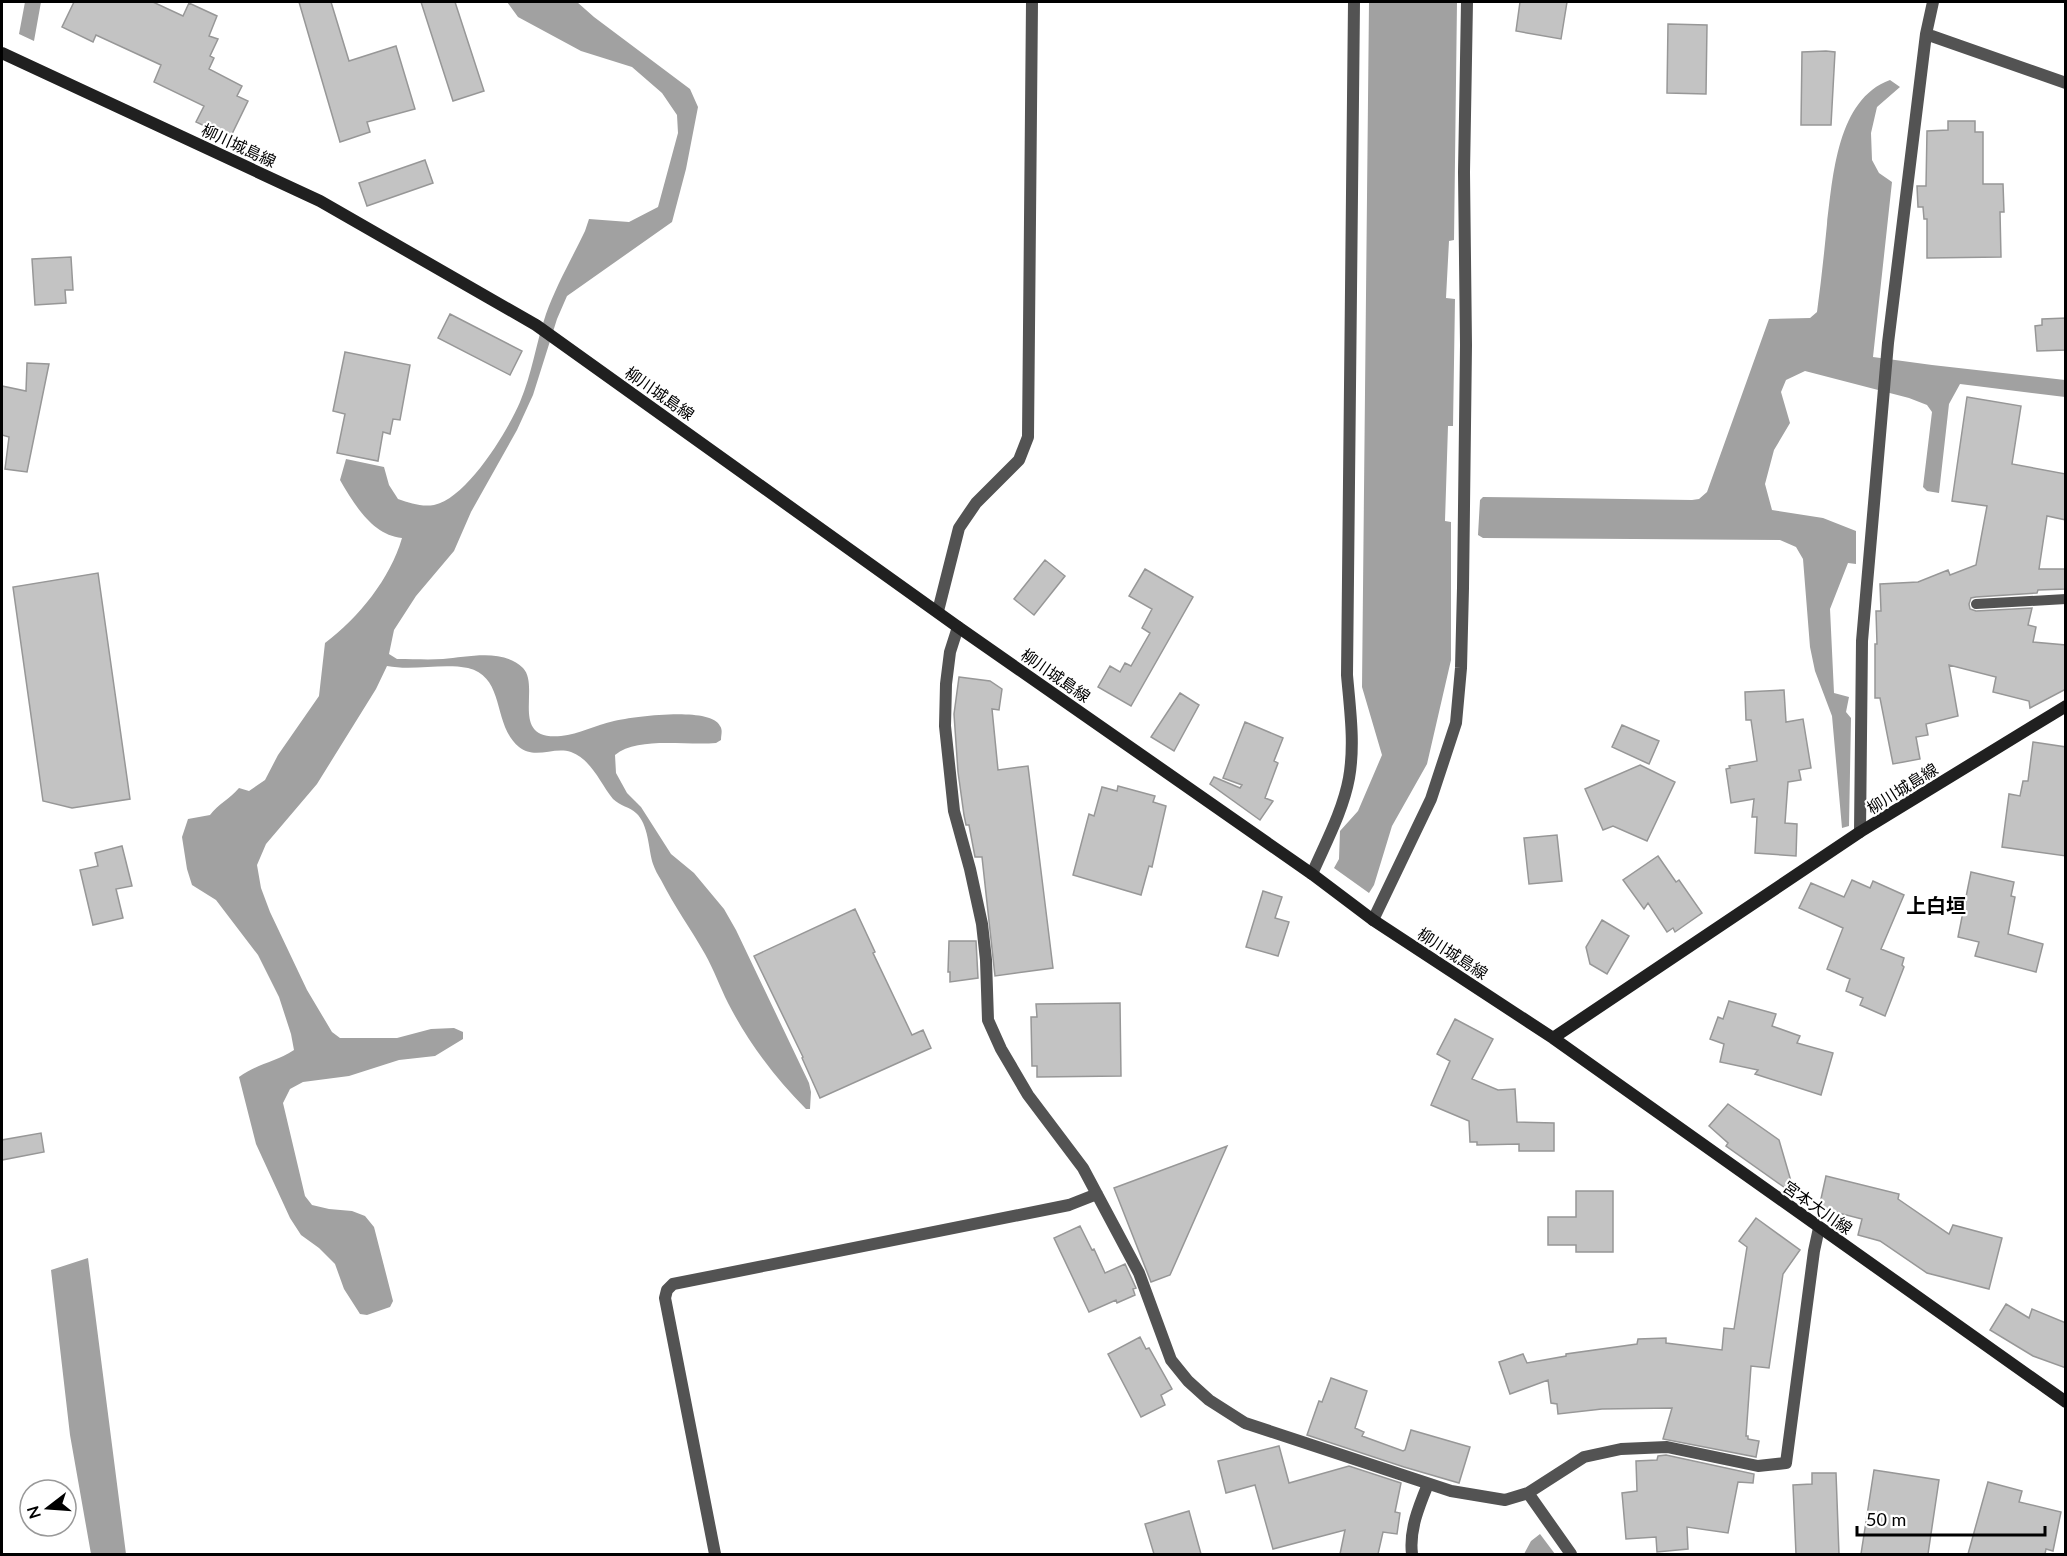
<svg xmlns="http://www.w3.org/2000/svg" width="2067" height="1556" font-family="Lato,'Noto Sans JP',sans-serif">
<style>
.water{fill:#a1a1a1}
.building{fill:#c3c3c3;stroke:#979797;stroke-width:1.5}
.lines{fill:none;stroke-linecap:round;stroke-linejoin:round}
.lane{stroke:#535353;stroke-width:10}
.street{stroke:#535353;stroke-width:12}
.secondary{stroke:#202020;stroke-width:12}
.labels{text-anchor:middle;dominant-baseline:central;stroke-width:4.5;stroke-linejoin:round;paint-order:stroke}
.street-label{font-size:16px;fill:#000;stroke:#fff}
.quarter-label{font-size:20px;font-weight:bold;fill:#000;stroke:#fff}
</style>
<rect width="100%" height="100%" fill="#fff"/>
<path class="water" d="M25 2H41L34 41 19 34Z
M507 2H577L594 17 690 89 698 107 686 169 672 222 567 296 557 319 533 395 517 430 471 512 454 551 416 596 394 630 389 654 397 659C413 659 428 660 443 659 468 657 503 648 523 668 541 687 508 741 561 736 579 734 596 725 614 721 633 717 710 706 720 726 723 730 721 735 721 740L716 743C686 746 638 736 615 755L616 773 627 793 641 807 671 854 694 873 724 909 736 930 809 1083 811 1092 810 1109H806C775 1078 748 1042 728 1003 720 987 714 970 705 954 691 929 674 906 661 880 658 875 655 870 653 864 648 848 649 825 636 813 630 807 620 806 613 799 600 783 592 760 571 752 554 746 535 760 519 747 492 725 506 677 468 668 442 663 413 671 387 666L376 689 317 784 266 844 257 865 261 888 270 912 307 990 332 1032 340 1038H397L431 1029 454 1028 463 1032V1039L435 1056 399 1060 349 1076 303 1082 290 1089 283 1103 305 1196 312 1205 329 1209 352 1211 365 1216 374 1227 393 1301 390 1307 367 1315 360 1314 344 1289 335 1264 319 1248 301 1235 290 1218 256 1144 239 1077C258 1063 274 1063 294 1050L291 1034 279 997 258 955 216 900 192 885 187 869 182 837 188 819 210 815C218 804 230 799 239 788L249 791 265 780 278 755 319 696 325 643C359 617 390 579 402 538 372 535 354 504 340 480L346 459 384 467 389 485 398 499C410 503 421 507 434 505 467 498 507 432 520 402 532 374 536 343 546 314 556 286 572 258 585 231L589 219 629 222 658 207 678 133 677 115 662 93 632 67 581 51 518 17Z
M1369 2H1457L1454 240 1449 241 1446 298 1455 299 1453 426H1448L1445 521 1451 522V660L1427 764 1392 826 1374 885 1369 893 1334 868 1339 859 1340 831 1358 811 1382 755 1362 687Z
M1890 80 1900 87 1877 107 1871 133 1872 160 1879 173 1892 182 1873 357 1932 365 2065 380V397L1960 384 1949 404 1939 493 1927 491 1923 487 1932 412 1927 405 1909 398 1805 371 1786 380 1781 392 1790 423 1774 450 1765 484 1772 510 1823 518 1856 531V564L1848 563 1830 609 1834 693 1849 697 1846 712 1851 718 1849 826 1842 828 1832 716 1815 671 1810 647 1803 559 1796 547 1780 540 1483 538 1478 535 1480 500 1483 497 1692 500 1699 499 1707 492 1769 319 1810 318 1817 312C1821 283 1824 254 1827 224 1833 177 1837 99 1890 80Z
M88 1258 126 1554H91L70 1435 51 1270Z
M1540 1534 1555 1554H1524L1531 1541Z"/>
<path class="building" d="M74 2H153L183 16 189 3 217 16 209 36 218 39 210 56 214 58 209 69 242 86 237 96 248 101 230 138 196 122 204 106 154 82 161 65 96 35 93 42 62 27Z
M299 2H331L349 61 396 46 415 109 367 122 370 132 340 142Z
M421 2H455L484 91 453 101Z
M1520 2H1567L1561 39 1516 31Z
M1668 24 1707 25 1706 94 1667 93Z
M1826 51 1835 52 1831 125H1801L1802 52Z
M1948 121H1975V132H1983V184H2003L2004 212H2000L2001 257 1927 258V219H1924L1923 207H1918L1917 186H1926L1927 131 1948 130Z
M425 160 433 183 367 206 359 183Z
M71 257 73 290H65L66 303 35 305 32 259Z
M450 314 522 351 510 375 438 338Z
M2066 318V350L2037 351 2035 326 2042 325V319Z
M345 352 410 365 400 420 393 419 390 434 383 432 378 461 337 453 345 414 333 411Z
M27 363 49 364 27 472 5 469 9 437 2 435V386L26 391Z
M1967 397 2021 406 2012 464 2066 474V520L2047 516 2039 569H2066V589L2038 590 2037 593 1976 597 1971 598 1969 604 1970 609 1976 611 2032 608 2028 625 2036 627 2033 642 2066 645V689L2030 708 2029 701 1993 692 1996 677 1949 665 1958 716 1926 724 1928 735 1916 737 1920 759 1893 764 1880 698H1875V644H1877L1876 611H1881L1880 584 1918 582 1948 570 1950 575 1976 565 1987 506 1952 501Z
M1045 560 1065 576 1034 615 1014 599Z
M1145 569 1193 597 1131 706 1098 687 1110 666 1120 672 1125 663 1131 666 1150 633 1142 628 1152 609 1129 596Z
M98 573 130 799 72 808 43 801 13 587Z
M959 677 990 681 1002 689 999 710 992 709 998 770 1028 766 1053 968 995 976 982 857H975L969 825H966L964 815 958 772 954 714Z
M1784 690 1786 722 1803 719 1811 768 1799 770 1801 780 1788 782 1785 823 1797 824 1796 856 1755 853 1757 817H1752L1754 799 1731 803 1726 769 1730 768 1729 766 1757 761 1751 720H1746L1745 692Z
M1180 693 1199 705 1174 751 1151 737Z
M1245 722 1283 738 1274 761 1278 763 1265 798 1273 801 1260 820 1210 784 1214 777 1240 788 1242 785 1223 778Z
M1622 725 1659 741 1649 764 1612 747Z
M2033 742 2066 747V856L2002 847 2009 794 2020 796 2023 781H2028Z
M1640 765 1675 782 1647 841 1613 826 1603 830 1585 789Z
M1118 786 1155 796 1153 802 1166 806 1152 867 1149 866 1141 895 1073 875 1089 814 1094 816 1102 787 1117 791Z
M1557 835 1562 881 1529 884 1524 838Z
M122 846 132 886 116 889 123 918 93 925 80 870 98 866 95 853Z
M1658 856 1676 882 1679 880 1702 913 1675 932 1673 928 1667 932 1648 903 1644 909 1623 880Z
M1971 872 2014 882 2011 896 2015 897 2008 934 2043 944 2036 972 1975 956 1979 942 1958 937Z
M1852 880 1870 888 1873 881 1904 895 1881 949 1904 958 1902 965 1904 967 1885 1016 1860 1005 1863 998 1846 991 1850 979 1827 969 1843 928 1799 908 1811 883 1844 897Z
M1263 891 1282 897 1275 918 1289 922 1278 956 1246 947Z
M855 909 875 952 873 953 912 1035 923 1030 931 1048 820 1098 802 1058 803 1057 754 956Z
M1602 920 1629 936 1607 974 1590 964 1586 947Z
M949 941H976L978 978 950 982V972H948Z
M1729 1001 1776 1014 1772 1026 1800 1036 1797 1043 1833 1053 1821 1095 1755 1074 1758 1070 1720 1062 1724 1044 1710 1039 1718 1017 1723 1019Z
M1120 1003 1121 1076 1037 1077V1066H1032L1031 1017H1037L1036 1004Z
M1455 1019 1493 1039 1472 1079 1498 1090 1515 1089 1517 1122 1554 1123V1151H1519V1144L1477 1145V1142H1470L1469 1121 1431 1105 1450 1061 1437 1054Z
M1728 1104 1779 1140 1795 1195 1726 1146 1728 1143 1709 1126Z
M41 1133 44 1152 2 1160V1140Z
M1227 1146 1170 1275 1151 1282 1114 1188Z
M1826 1176 1899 1194 1898 1199 1949 1234 1953 1225 2002 1238 1989 1289 1927 1273 1880 1241 1858 1235 1862 1219 1819 1208Z
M1576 1191H1613V1252H1576V1245H1548V1217H1576Z
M1756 1218 1800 1250 1783 1274 1769 1368 1751 1366 1746 1436H1748V1439L1759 1441 1756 1457 1663 1439 1672 1408 1602 1409 1558 1414 1557 1404 1551 1403 1548 1380 1510 1394 1499 1362 1523 1354 1527 1363 1566 1356V1354L1637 1344 1638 1339 1666 1338V1343L1722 1350 1724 1328 1734 1329 1747 1247 1739 1241Z
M1080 1226 1092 1250 1094 1249 1105 1273 1125 1264 1136 1288 1133 1289 1135 1295 1117 1303 1116 1300 1089 1312 1054 1238Z
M2006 1304 2029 1318 2032 1309 2066 1323V1368L2033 1356 1990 1330Z
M1140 1337 1146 1349 1149 1348 1172 1389 1161 1395 1165 1405 1141 1417 1108 1354Z
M1331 1378 1367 1391 1355 1428 1364 1432 1362 1436 1403 1451 1405 1450 1411 1430 1470 1447 1459 1483 1404 1467 1307 1435 1319 1401 1322 1402Z
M1279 1446 1289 1483 1349 1466 1401 1483 1395 1512 1400 1513 1397 1534 1383 1532 1378 1554H1340L1345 1530 1273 1549 1255 1485 1226 1493 1218 1461Z
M1666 1455 1754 1474 1753 1483 1738 1482 1728 1533 1687 1527 1688 1549 1657 1552 1656 1537 1626 1539 1622 1493 1637 1491 1636 1461 1657 1460 1658 1456Z
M1874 1470 1939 1480 1928 1554H1861Z
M1812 1473H1836L1839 1554H1796L1793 1485 1812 1484Z
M1988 1482 2022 1491 2019 1502 2061 1512 2053 1551 2046 1549 2045 1554H1968Z
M1189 1511 1201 1554H1154L1145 1524Z"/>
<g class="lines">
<path class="lane" d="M1976 604 2066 599"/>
<path class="street" d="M1926 34 2066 83
M938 611 959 528 976 503 1019 460 1028 437 1032 2
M958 627 950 652 946 684 945 726 954 811 970 869 982 924 986 960 988 1020 1001 1049 1028 1095 1083 1168 1139 1273 1171 1360 1188 1381 1209 1400 1245 1423 1451 1491 1505 1500 1528 1493 1584 1457 1621 1449 1667 1447 1758 1466 1786 1463 1814 1251 1819 1228
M1860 832 1862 641 1888 343 1926 34 1933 2
M1312 874C1325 844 1343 811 1349 778 1355 744 1350 710 1347 675L1354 2
M1373 920 1431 799 1456 723 1461 668 1463 588 1466 345 1464 172 1467 2
M1528 1493 1571 1554
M715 1554 665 1298 667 1290 673 1284 1069 1205 1097 1194
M1412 1554C1409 1530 1419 1506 1428 1484"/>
<path class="secondary" d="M2 53 320 201 536 325 958 627 1312 874 1373 920 1553 1038 2066 1402
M1553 1038 1860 832 2066 706"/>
</g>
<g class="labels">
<g class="street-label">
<text transform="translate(239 145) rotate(25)">柳川城島線</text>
<text transform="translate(660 393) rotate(35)">柳川城島線</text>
<text transform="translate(1056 675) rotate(35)">柳川城島線</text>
<text transform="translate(1902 788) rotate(-32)">柳川城島線</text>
<text transform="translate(1453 953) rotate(33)">柳川城島線</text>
<text transform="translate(1818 1207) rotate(35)">宮本大川線</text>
</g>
<g class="quarter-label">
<text x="1936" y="905">上白垣</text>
</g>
</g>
<rect width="2067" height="1556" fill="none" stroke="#000000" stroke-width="6"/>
<g transform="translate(48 1508) rotate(253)"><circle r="28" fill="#ffffff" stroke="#999999" stroke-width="1.5"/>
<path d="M0-4.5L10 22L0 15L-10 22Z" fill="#000000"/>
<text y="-9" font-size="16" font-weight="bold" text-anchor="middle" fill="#000000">N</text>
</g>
<path d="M1857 1526v9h188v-9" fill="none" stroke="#000000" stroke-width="3"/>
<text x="1866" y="1526" font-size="18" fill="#000000" stroke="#ffffff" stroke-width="4.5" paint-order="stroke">50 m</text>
</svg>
